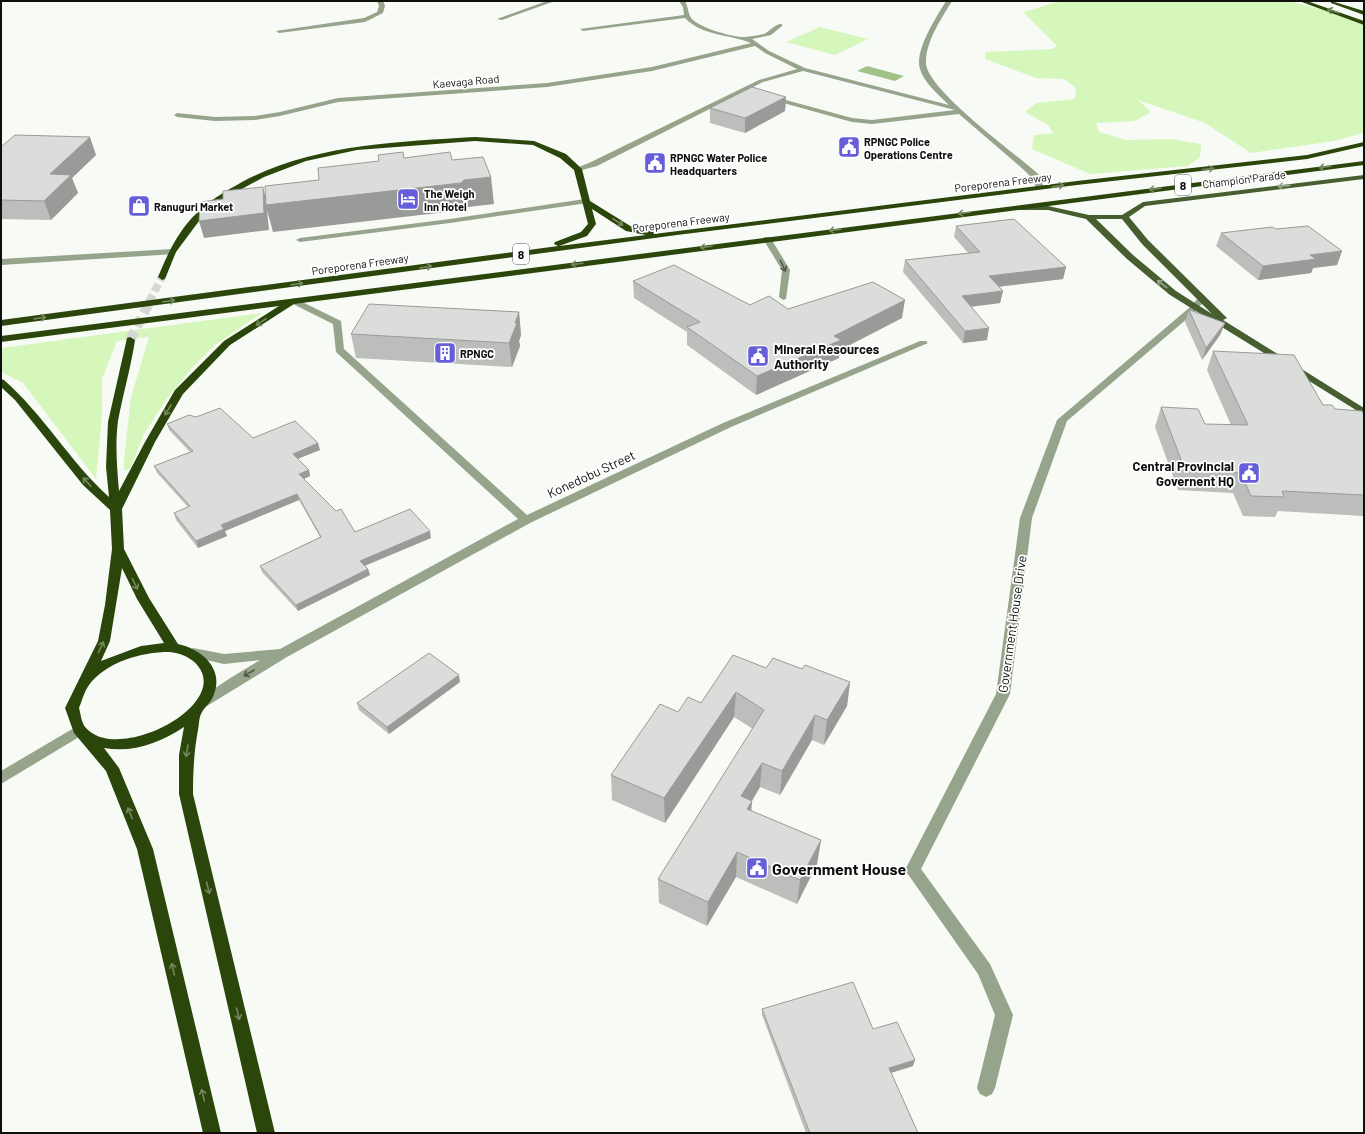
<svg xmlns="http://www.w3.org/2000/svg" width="1365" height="1134" font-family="Barlow,sans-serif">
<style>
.green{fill:#d5f7bb}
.water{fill:#a1c286}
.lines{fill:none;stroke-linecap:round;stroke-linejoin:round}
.highway-tunnel-far1{stroke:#d5d7d3;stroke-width:8;stroke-dasharray:8 4;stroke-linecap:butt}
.highway-tunnel{stroke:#d5d7d3;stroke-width:10;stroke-dasharray:10 5;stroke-linecap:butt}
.minor{fill:#96a48b;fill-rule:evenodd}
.major{fill:#465e30;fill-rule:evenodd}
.highway{fill:#2b460b;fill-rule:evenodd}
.wall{fill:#bcbebb}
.shaded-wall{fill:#999b99}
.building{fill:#dbddda;stroke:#999b99}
.oneway{stroke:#758760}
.oneway2{stroke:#99a68d}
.oneway3{stroke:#525a4c}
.labels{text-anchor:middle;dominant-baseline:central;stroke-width:3.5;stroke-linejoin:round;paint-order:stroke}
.far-street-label{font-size:11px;fill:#0f0f0e;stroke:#fff}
.far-poi-label{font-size:11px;font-weight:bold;fill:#0f0f0e;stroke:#fff;text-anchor:start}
.shield{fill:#fff;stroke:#575756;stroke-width:1}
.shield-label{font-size:12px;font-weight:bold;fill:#0f0f0e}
.poi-label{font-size:13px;font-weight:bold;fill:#0f0f0e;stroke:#fff;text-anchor:start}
.street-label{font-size:13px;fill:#0f0f0e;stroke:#fff}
.near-poi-label{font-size:16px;font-weight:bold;fill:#0f0f0e;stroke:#fff;text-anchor:start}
</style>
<rect width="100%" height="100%" fill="#f8faf6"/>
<path class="green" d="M1061 1H1288L1336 13 1364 25V133L1334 141 1251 153 1205 123 1138 100 1151 112 1134 121 1096 123 1099 132 1127 140 1171 139 1201 144 1200 157 1188 166 1090 174 1032 149 1034 135 1053 133 1048 125 1025 112 1036 103 1075 99 1076 88 1064 79 1036 78 985 59 986 52 1052 49 1057 46 1023 12Z
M820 27 868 39 835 55 786 42Z
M262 313 215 345 191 369 166 400 144 434 130 469 124 471V459L131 397 149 337 117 341 102 379V416L96 479 23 383 1 372V348Z"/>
<path class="water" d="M867 66 904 76 895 81 857 71Z"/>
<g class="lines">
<path class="highway-tunnel-far1" d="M149 302 162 277"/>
<path class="highway-tunnel" d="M130 340 150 301"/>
<path class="minor" d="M377 1H383L385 6 383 13 365 22 279 33 276 31 364 18 377 12 379 6Z
M547 1H555L502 20 497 19Z
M679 1H685C688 6 688 13 691 18 698 27 731 37 743 37 748 37 758 35 764 34 770 31 776 23 782 24V26L771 35 752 39 769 51 805 68 949 105C939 95 924 83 920 69 914 51 937 16 946 1H952C941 19 926 41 926 62 925 89 1017 154 1039 175L1044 188 1037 190 1032 178 1024 170 959 114 872 124 852 122 769 99 768 98 771 96 852 118 872 120 955 110 803 71 763 82 597 166 578 171 574 169 591 162 759 80 797 69 765 53 755 46 652 71 547 87 338 102 280 116 255 120 215 121 177 117 174 115 177 113 215 117 255 116 280 112 338 98 547 83 652 67 751 43C729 34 702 36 685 18L583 31 580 29 684 15 683 7Z
M585 199H588V203L450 223 300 242 296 240 300 238 450 219Z
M764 237H770L790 270 786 299 783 300 779 297 782 270 763 239Z
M172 249 176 252 175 254 1 265V259Z
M1202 296 1206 299 1195 312 1067 421 1032 518 1010 694 921 869 990 964 1013 1015 995 1088 992 1094 986 1097 980 1094 977 1088 995 1015 978 974 905 870 996 694 1020 518 1057 420 1189 308 1199 297Z
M294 298 341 321 344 349 527 515 723 423 920 341H926L928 343 731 427 530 523 287 657 202 709 197 708 195 704 197 700 232 677 260 660 224 664 188 656 187 653 188 650 193 648 224 654 280 649 518 519 336 352 333 324 291 303 290 301Z
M79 725 84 726 86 730 84 734 1 784V771Z"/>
<path class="major" d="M1364 175V179L1145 206 1129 217 1148 240 1225 316 1227 318 1223 320 1364 408V415L1170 295 1127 259 1086 219 1048 210H1018L1014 208 1018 206H1048L1089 215H1122L1143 202ZM1096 219H1122L1142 244 1212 314 1176 291 1133 255Z"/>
<path class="highway" d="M1299 1H1307L1364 21V25Z
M1331 1 1364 11V15L1331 3Z
M475 137 534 141 566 154 582 169 590 201 632 227 653 231 654 234 1077 181 1307 155 1364 142V146L1307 159 1077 185 677 235 1 326V320L558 246 554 244 555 242 581 232 588 224 574 170 560 158 533 145 475 141 357 150 306 161 264 177 227 197 202 217 176 252 165 279 162 280 158 277C167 255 179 229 197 213 210 200 226 191 242 182 314 144 395 142 475 137ZM592 209 626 231 646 235 559 246 587 236 596 224Z
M1364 161V165L294 304 230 345 183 394 155 442 122 509 124 549 149 598 178 644C201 649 224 668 214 694 212 702 204 707 201 714 199 718 199 725 198 730 194 751 193 772 193 794L275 1133H257L179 794V755L184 727C160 743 133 753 104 748L119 768 153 849 221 1133H203L137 849 106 771 74 733 65 708 98 641 105 605 112 549 110 510 83 485 15 400 1 387V379L4 380C44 415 70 462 109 497L106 467 108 422 127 338 130 337 135 340C131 367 123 394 118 421 115 444 117 468 119 491L145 442 175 390 224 341 279 306 1 342V336ZM122 568 137 599 164 643 141 646 101 661 110 641ZM169 652C180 653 191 657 198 666 230 706 118 764 86 728 81 723 81 714 79 708 82 701 84 692 89 685 106 662 141 652 169 652Z"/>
</g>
<path class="wall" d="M786 97 785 111 745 133 710 123V108Z
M1 147 96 155 72 178 78 193 51 220 1 219Z
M956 226 1066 267 1063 279 998 287 1003 291 1000 303 971 307 987 340 963 343 903 272 905 260 968 253 954 237Z
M1276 229 1342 251 1337 265 1313 268 1311 273 1258 280 1216 246 1221 233Z
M633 281 750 305 788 309 902 318 840 350 839 358 756 395 687 345V332L634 298Z
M1189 310 1225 323 1220 335 1202 360 1185 322Z
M519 312 521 335 519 341 520 346 512 367 356 358 351 334Z
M1213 351 1323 405 1335 409 1364 414V516L1278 511 1275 517 1243 516 1233 493 1178 490 1155 427 1161 407 1205 424 1231 425 1207 370Z
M167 424 320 450 298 459 309 470 310 476 304 479 355 532 431 538 365 566 368 569 370 575 298 611 262 572 260 566 320 537 299 500 225 531 227 536 198 548 176 520 174 513 188 507 157 473 154 466 190 452 169 430Z
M766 668 802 669 850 682 847 706 824 745 812 740 780 795 760 787 752 801 751 811 821 840 817 864 797 904 736 877 707 926 659 903 658 879 753 729 734 717 665 823 612 800 611 775 678 712 701 703Z
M460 682 389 734 359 710 357 703Z
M762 1009 873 1029 913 1066 891 1073 918 1133H806L762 1015Z"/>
<path class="shaded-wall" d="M786 97 785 111 745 133V118Z
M90 137 96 155 72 178 78 193 51 220 44 201 50 174Z
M491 177 494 204 468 207 464 210 273 232 267 210 269 230 204 238 199 221 263 187 267 203Z
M1342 251 1337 265 1313 268 1311 273 1258 280 1263 266 1310 255Z
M1066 267 1063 279 987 288 989 276Z
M1003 291 1000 303 959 308 962 296Z
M905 300 902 318 840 350 839 358 756 395 757 376 834 336Z
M519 312 521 335 519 341 520 346 512 367 509 343 515 323Z
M1225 323 1220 335 1202 360 1206 348Z
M989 328 987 340 963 343 965 331Z
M318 443 320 450 294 460 293 454Z
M309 470 310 476 301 480 299 474Z
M297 494 299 500 225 531 227 536 198 548 196 541 221 525Z
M430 531 431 538 361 567 360 561Z
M368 569 370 575 298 611 296 605Z
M459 675 460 682 389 734 387 727Z
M850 682 847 706 824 745 827 720Z
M736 692 734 717 665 823 664 798Z
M815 715 812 740 780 795 782 771Z
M762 763 760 787 740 821 741 796Z
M752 801 750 826 747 809Z
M821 840 817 864 797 904 800 880Z
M737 852 736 877 707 926 708 902Z
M915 1060 913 1066 887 1074 889 1068Z"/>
<path class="building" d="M752 87 786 97 745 118 710 108Z
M15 135 90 137 50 174 71 175 44 201 1 200V147Z
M403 152 404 158 450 152 452 160 483 157 491 177 464 180 461 183 266 205 265 186 319 180 318 168 379 161 378 155Z
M263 187 264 213 199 221 200 202 223 199V191Z
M1014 219 1066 267 989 276 1003 291 962 296 989 328 965 331 905 260 980 252 956 226Z
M1308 226 1342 251 1310 255 1316 259 1263 266 1221 233 1272 227 1276 229Z
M674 265 750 305 769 296 788 309 873 282 905 300 834 336 841 340 757 376 687 327 700 322 633 281Z
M369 304 519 312 515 323H517L509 343 351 334Z
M1189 310H1190L1225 323 1206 348Z
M1213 351 1294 355 1323 405H1332L1335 409 1362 411 1364 414V495L1282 491 1284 497 1251 496 1241 473 1185 470 1161 407 1198 409 1205 424 1248 425Z
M220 408 253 438 295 421 318 443 293 454 309 470 299 474 336 511 341 509 355 532 410 509 430 531 360 561 368 569 296 605 260 566 321 537 297 494 221 525 224 529 196 541 174 513 190 506 154 466 193 451 167 424 189 415 196 417Z
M429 653 459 675 387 727 357 703Z
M733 655 766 668 773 658 802 669 805 665 850 682 827 720 815 715 782 771 762 763 741 796 752 801 747 809 821 840 800 880 737 852 708 902 658 879 764 710 736 692 664 798 611 775 660 704 678 712 688 697 701 703Z
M853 982 873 1029 897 1022 915 1060 889 1068 918 1133H810L762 1009Z"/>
<defs><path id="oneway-shaft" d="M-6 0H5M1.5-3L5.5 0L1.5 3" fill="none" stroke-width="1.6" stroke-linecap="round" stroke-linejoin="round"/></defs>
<g class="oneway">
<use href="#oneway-shaft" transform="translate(1333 11) rotate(-162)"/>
<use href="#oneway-shaft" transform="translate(1325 167) rotate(172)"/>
<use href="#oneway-shaft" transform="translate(1208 169) rotate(-7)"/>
<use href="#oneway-shaft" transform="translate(1058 186) rotate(-8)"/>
<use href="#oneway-shaft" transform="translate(1155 189) rotate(173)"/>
<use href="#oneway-shaft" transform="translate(964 213) rotate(173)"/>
<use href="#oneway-shaft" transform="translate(618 222) rotate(33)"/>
<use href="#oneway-shaft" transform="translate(835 230) rotate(173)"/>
<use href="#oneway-shaft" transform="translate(706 247) rotate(173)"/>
<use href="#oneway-shaft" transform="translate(577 264) rotate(173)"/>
<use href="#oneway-shaft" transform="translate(426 267) rotate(-8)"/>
<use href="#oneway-shaft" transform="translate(297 284) rotate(-8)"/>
<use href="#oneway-shaft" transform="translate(169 301) rotate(-8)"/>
<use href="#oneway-shaft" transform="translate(40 318) rotate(-8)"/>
<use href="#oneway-shaft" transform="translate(261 322) rotate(147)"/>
<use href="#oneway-shaft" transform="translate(168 410) rotate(121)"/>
<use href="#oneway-shaft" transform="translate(87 482) rotate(-132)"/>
<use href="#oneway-shaft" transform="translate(135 584) rotate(64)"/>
<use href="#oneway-shaft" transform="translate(101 647) rotate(-65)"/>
<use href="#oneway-shaft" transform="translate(187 751) rotate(99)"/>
<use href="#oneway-shaft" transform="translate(130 813) rotate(-112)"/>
<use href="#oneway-shaft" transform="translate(208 888) rotate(77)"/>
<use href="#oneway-shaft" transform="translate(173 969) rotate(-103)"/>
<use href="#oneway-shaft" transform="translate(238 1014) rotate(77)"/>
<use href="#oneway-shaft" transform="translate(203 1095) rotate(-103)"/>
</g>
<g class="oneway2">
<use href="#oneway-shaft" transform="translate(1284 186) rotate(174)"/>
<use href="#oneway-shaft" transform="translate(1162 284) rotate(-142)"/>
</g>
<g class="oneway3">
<use href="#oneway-shaft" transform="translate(783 266) rotate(65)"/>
<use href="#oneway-shaft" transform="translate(249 673) rotate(150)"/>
</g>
<defs>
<g id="civic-square" transform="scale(1.15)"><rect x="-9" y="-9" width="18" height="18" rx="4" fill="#665ed8" stroke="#fff"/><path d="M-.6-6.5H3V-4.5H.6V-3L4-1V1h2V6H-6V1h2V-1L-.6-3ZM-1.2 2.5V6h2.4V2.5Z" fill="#fff"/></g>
<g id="hotel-square" transform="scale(1.15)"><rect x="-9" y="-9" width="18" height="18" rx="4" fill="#665ed8" stroke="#fff"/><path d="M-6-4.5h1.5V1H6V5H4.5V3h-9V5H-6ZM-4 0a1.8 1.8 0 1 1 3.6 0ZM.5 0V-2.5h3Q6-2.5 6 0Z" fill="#fff"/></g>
<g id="shop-square" transform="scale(1.15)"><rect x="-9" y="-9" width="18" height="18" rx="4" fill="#665ed8" stroke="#fff"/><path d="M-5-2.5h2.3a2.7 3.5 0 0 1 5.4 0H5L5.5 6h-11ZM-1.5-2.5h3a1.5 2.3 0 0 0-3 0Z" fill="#fff"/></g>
<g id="building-square" transform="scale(1.15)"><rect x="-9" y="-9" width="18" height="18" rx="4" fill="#665ed8" stroke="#fff"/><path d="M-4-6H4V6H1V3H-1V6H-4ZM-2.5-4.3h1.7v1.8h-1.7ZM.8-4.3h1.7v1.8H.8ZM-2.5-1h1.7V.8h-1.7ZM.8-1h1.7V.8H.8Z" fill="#fff"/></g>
</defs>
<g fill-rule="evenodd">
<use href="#civic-square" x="849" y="147"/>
<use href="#civic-square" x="655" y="163"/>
<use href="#hotel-square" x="408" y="199"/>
<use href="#shop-square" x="139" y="206"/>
<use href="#building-square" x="445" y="353"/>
<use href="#civic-square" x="758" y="356"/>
<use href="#civic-square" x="1249" y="473"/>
<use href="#civic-square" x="757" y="868"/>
</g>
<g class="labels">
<g class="far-street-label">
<text transform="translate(466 81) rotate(-5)">Kaevaga Road</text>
<text transform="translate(1244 179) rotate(-7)">Champion Parade</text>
<text transform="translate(1003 182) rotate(-7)">Poreporena Freeway</text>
<text transform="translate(681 222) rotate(-7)">Poreporena Freeway</text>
<text transform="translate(360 264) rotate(-8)">Poreporena Freeway</text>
</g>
<g class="far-poi-label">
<text x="864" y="141">RPNGC Police<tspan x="864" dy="13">Operations Centre</tspan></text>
<text x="670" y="157">RPNGC Water Police<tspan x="670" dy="13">Headquarters</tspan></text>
<text x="424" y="193">The Weigh<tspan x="424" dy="13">Inn Hotel</tspan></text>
<text x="154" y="206">Ranuguri Market</text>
<text x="460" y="353">RPNGC</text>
</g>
<g class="shield">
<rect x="1175" y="175" width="16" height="20" rx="3"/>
<rect x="513" y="244" width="16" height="20" rx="3"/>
</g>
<g class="shield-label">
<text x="1183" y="185">8</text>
<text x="521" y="254">8</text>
</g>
<g class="poi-label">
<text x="774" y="349">Mineral Resources<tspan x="774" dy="15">Authority</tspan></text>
<text x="1234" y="466" text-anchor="end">Central Provincial<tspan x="1234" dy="15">Governent HQ</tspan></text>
</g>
<g class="street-label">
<text transform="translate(591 474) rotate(-25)">Konedobu Street</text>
<text transform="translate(1012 624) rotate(-82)">Government House Drive</text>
</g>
<g class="near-poi-label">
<text x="772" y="868">Government House</text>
</g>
</g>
<rect width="1365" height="1134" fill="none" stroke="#0f0f0e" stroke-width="4"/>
</svg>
